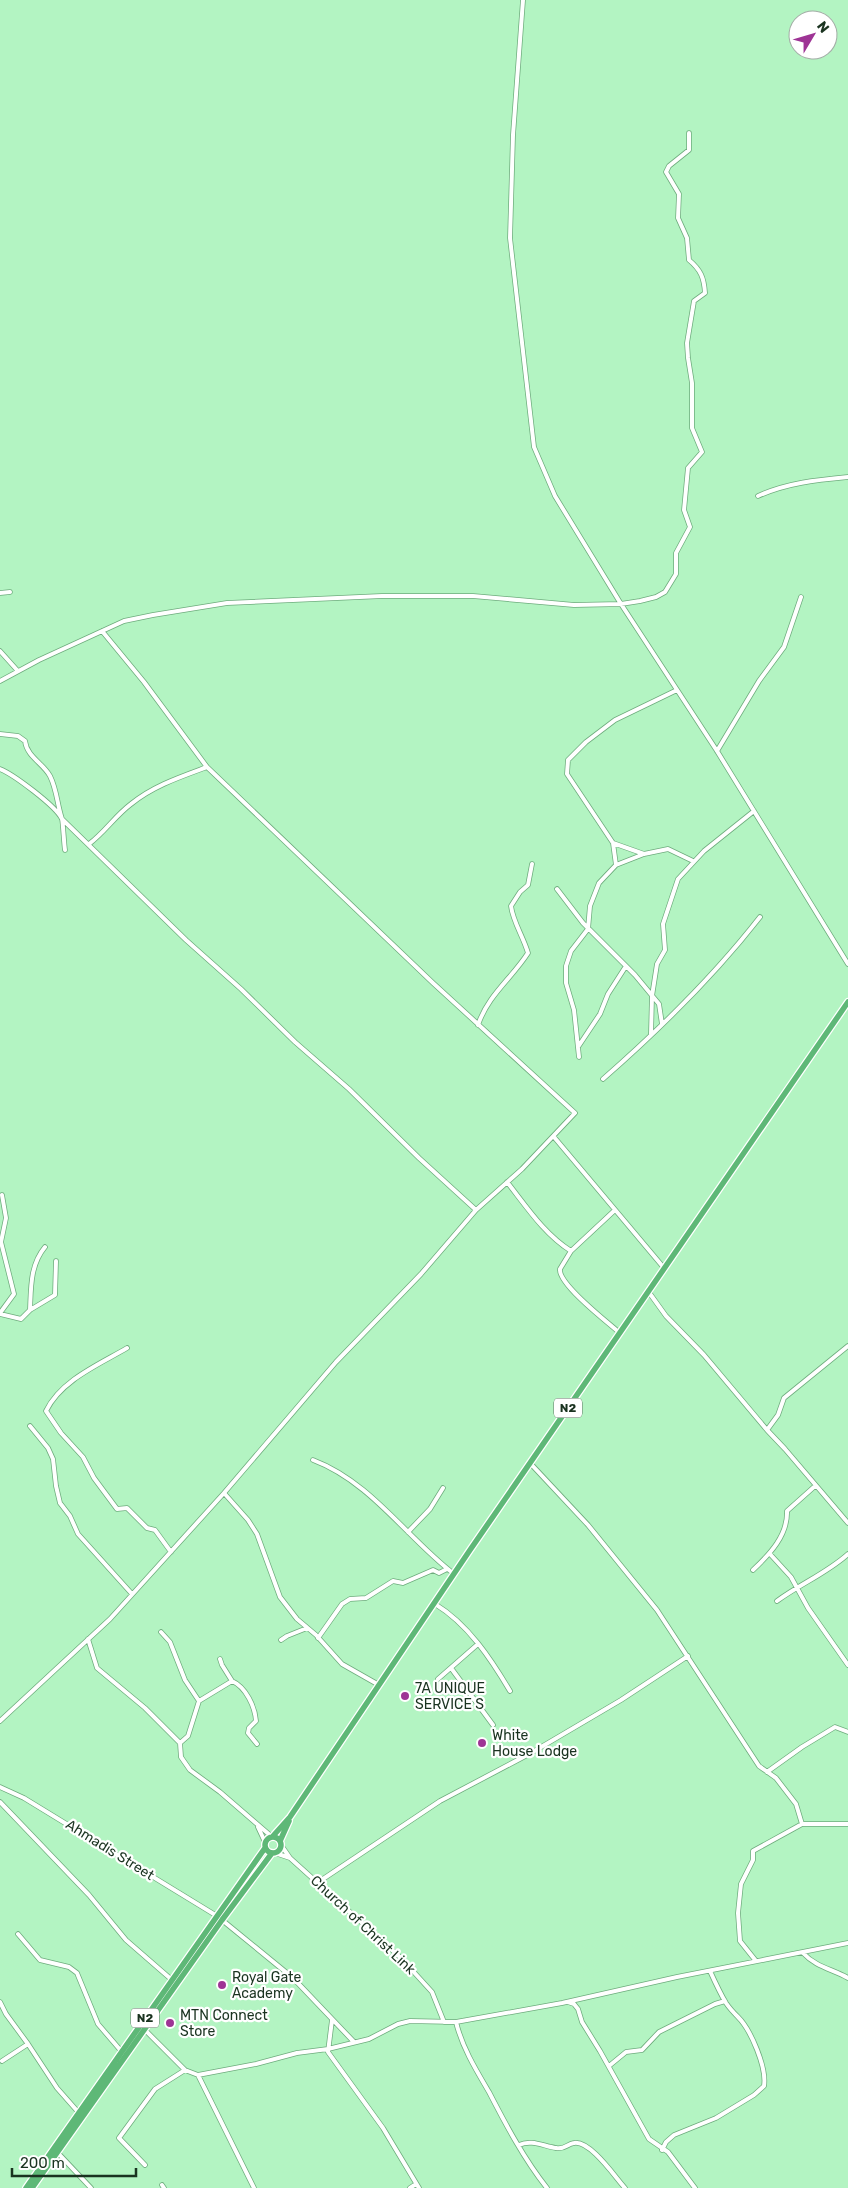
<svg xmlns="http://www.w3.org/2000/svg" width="848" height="2188" font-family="Rubik,sans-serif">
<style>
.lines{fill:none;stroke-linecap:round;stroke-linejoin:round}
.minor-casing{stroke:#6eac7d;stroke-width:5.5}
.highway-casing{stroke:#fff;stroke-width:8}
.minor{stroke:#fff;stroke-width:4}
.highway{stroke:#5eb877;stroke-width:5.5}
.poi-dot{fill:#9e3495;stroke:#fff;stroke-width:2}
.labels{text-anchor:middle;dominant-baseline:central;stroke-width:4.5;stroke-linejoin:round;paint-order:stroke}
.shield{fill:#fff;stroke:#5f7063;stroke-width:1}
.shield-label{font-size:12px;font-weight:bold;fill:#1a3320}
.poi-label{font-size:14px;fill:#1a3320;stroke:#fff;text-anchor:start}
.street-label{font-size:14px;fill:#1a3320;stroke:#fff}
</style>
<rect width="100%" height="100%" fill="#b3f4c2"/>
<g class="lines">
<g class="minor-casing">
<path id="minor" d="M523 0 513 135 510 238 534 447 555 496 621 604 717 751 848 964
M758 496C787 483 816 480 848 477
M0 593 10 592
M0 651 17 670
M0 681 39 660 124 621 153 615 227 603 382 596H473L574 605 621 604 640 601 656 597 665 592 676 574V553L690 527 684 510 688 468 702 452 692 428V383L688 358 687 343 694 301 705 293C704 278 701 270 689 260L687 238 678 218 679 194 666 172 669 166 689 150V133
M0 734 18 736 25 741C27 757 43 763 50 776 57 790 57 804 62 819L186 940 241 989 295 1042 349 1089 419 1158 476 1210
M717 751 759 681 784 647 801 597
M0 769C13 774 56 806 62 819 63 822 64 844 65 850
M89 844C105 832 115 816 131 804 153 786 180 777 207 767
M644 854 613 843 567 774 568 760 586 742 615 720 677 690
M616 865 644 854 668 849 693 861
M557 889 583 923 635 975 659 1004 662 1024
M478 1025C488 995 512 978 528 953 523 936 513 922 511 906L520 892 528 885 532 864
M651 1034 652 996 657 964 665 950 663 924 678 879 704 851 754 811
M578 1047 600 1014 608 994 626 966
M579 1057 574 1010 566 983V966L571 951 588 929 590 906 599 883 616 865 613 843
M603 1079C659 1030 714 976 760 917
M554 1137 664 1268
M507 1182C526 1206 544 1234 571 1251L560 1269C558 1284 607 1322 620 1333
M571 1251 615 1210
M648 1291 666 1316 704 1355 767 1430 785 1449 848 1523
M30 1310C31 1288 30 1265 45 1247
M0 1313 14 1294 1 1242 6 1218 2 1195
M0 1314 21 1319 30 1310 55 1295 56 1261
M127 1348C100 1364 61 1380 46 1411L61 1433 83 1457 94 1478 117 1509 127 1508 147 1528 155 1530 171 1552
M30 1426 48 1448 53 1459 56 1486 60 1503 70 1516 78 1534 132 1594
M767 1430 778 1415 784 1398 848 1346
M313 1460C371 1482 406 1537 454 1574
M530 1463 588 1525 657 1610 759 1766 776 1778 796 1804 802 1824 753 1851V1860L741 1884 738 1913 740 1941 756 1961
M224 1493 248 1520 257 1534 280 1597 297 1619 316 1635 342 1664 379 1685
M408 1532 430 1509 443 1488
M770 1554 791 1577 808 1608 848 1665
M753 1570C770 1554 788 1535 787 1511L815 1486
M777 1601C800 1584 827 1573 848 1554
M435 1604C468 1624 491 1659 510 1691
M161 1632 170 1642 185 1680 199 1701 188 1736 180 1743
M318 1638 342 1604 350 1599 366 1598 393 1581 403 1583 433 1570 439 1573 447 1569
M88 1639 97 1668 145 1708 180 1743 181 1757 190 1770 220 1792 271 1836
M281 1640 287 1636 307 1628
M451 1668 493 1725
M438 1679 478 1644
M232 1681C246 1687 255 1707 256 1721L249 1728 248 1733 257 1744
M199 1701 232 1681 222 1665 220 1659
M0 1721 110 1619 224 1493 336 1362 421 1274 476 1210 522 1169 575 1113 433 983 207 767 144 682 102 631
M767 1772 802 1747 835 1727 848 1732
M0 1787 24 1798 217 1916
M0 1802 89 1895 126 1940 172 1980
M802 1824H848
M258 1827 265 1842
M281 1845 290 1858 401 1958 432 1992 444 2022
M275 1853 290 1858
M317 1883 440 1801 531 1753 621 1700 688 1656
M222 1920 293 1978 354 2042
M18 1934 40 1960 69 1967 77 1973 98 2024 122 2052
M803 1953C816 1967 832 1969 848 1978
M0 2002 6 2014 28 2044 57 2088 79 2113
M568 2002 574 2004 578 2009 582 2022 600 2051 649 2139 668 2152 695 2188
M332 2020 328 2052 383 2128 419 2188
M456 2022C462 2047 476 2070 489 2092 506 2125 524 2159 547 2188
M145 2030 185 2070 198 2075 256 2064 297 2053 328 2049 369 2039 398 2024 410 2021 456 2022 562 2003 677 1977 848 1943
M2 2061 28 2044
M609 2066 626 2052 642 2050 659 2032 715 2004 725 2001
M198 2075 254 2188
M519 2145C531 2139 543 2146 556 2148 564 2150 567 2144 574 2143 590 2140 615 2177 625 2188
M662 2150 666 2142 674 2135 716 2118 754 2095 764 2086C767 2068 751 2030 738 2017 734 2013 730 2009 726 2003 720 1993 715 1982 710 1971
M57 2152 91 2188
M145 2165 119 2138 155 2089 185 2070
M162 2185 164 2188
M410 2188 416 2184"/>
</g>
<g class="highway-casing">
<path id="highway" d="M273 1836 290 1817 470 1550 848 1002
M265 1845a8 8 0 1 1 16 0a8 8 0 1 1-16 0Z
M280 1841 289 1821
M26 2188 265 1848
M32 2188 222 1920 272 1853"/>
</g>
<use href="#minor" class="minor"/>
<use href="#highway" class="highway"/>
</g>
<g class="poi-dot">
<circle cx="405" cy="1696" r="5"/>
<circle cx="482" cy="1743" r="5"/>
<circle cx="222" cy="1985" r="5"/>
<circle cx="170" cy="2023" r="5"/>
</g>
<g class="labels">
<g class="shield">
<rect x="554" y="1398.5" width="28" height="19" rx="4"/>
<rect x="131" y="2008.5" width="28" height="19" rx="4"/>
</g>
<g class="shield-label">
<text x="568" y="1408">N2</text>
<text x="145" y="2018">N2</text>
</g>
<g class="poi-label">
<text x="415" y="1688">7A UNIQUE<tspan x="415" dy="16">SERVICE S</tspan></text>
<text x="492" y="1735">White<tspan x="492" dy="16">House Lodge</tspan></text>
<text x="232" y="1977">Royal Gate<tspan x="232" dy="16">Academy</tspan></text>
<text x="180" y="2015">MTN Connect<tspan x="180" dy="16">Store</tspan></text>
</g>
<g class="street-label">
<text transform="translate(110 1850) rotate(32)">Ahmadis Street</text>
<text transform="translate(363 1925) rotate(43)">Church of Christ Link</text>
</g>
</g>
<g transform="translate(813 35) rotate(52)"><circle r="24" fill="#ffffff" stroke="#a3ada6"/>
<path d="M0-4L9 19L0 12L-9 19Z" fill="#9e3495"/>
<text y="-8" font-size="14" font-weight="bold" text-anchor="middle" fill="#1a3320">N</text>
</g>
<path d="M12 2168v8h124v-8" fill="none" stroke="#1a3320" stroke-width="2.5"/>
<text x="20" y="2168" font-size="15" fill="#1a3320" stroke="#ffffff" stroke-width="4" paint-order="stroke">200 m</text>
</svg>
